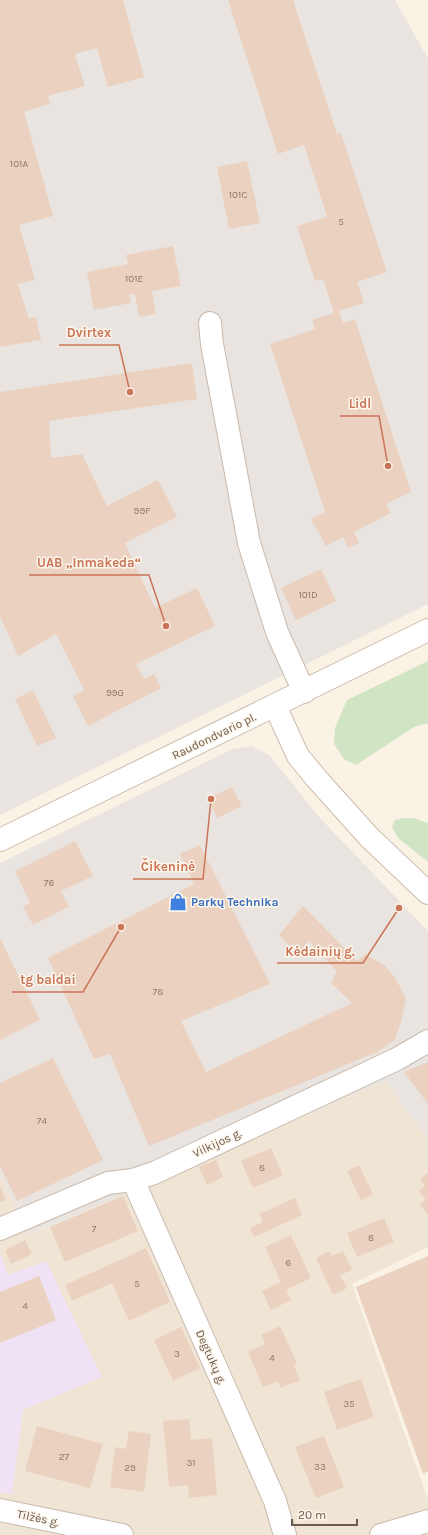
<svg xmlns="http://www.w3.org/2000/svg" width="428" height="1535" font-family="Karla,sans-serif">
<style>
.residential{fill:#f0e4d4}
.industrial{fill:#e9e4df}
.education{fill:#efe2f5}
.green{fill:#d1e5c5}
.building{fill:#ebd2c0}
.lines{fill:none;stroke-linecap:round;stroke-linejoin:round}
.street-casing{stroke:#c9baad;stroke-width:24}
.secondary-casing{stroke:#cebcae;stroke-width:24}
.street{stroke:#fff;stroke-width:22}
.secondary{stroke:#fff;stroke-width:22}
.labels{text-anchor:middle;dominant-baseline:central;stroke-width:3;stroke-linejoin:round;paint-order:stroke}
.number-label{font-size:10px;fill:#8e786a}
.street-label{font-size:12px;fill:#6f5a4d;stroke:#fcf6eb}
.shop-label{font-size:12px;font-weight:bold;fill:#366cbe;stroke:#fcf6eb;text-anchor:start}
.leader{fill:none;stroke:#ca7458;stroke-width:1.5}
.callout-dot{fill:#ca7458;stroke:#fcf6eb;stroke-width:1.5}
.callout-label{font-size:13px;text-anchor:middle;font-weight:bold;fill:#ca7458;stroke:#fcf6eb;stroke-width:3;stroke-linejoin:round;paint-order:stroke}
</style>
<rect width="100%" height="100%" fill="#f9f2e5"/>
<path class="residential" d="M385 1081 428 1139V1247L352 1284 428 1500V1535H0V1172L29 1235Z"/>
<path class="industrial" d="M0 0H395L428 59V604L0 815Z
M252 746 270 756 318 816 428 931V1139L385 1081 29 1235 0 1172V863L233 749Z"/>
<path class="education" d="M0 1253 8 1275 46 1261 102 1377 23 1410 12 1494 0 1492Z"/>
<path class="green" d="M428 661V723L414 727 356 765 344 759 334 744 335 728 347 700Z
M403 818H413L428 823V862L398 838 392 827 395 820Z"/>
<path class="building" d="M0 0H123L144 77 108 87 97 48 75 54 85 86 48 96 50 104 24 112 53 216 19 225 35 280 18 284 29 319 36 317 41 340 0 347Z
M228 0H293L337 134 341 133 387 272 357 282 364 303 339 311 343 323 355 319 411 492 386 504 391 513 354 532 359 543 348 548 343 537 326 546 311 519 325 512 270 344 315 329 312 320 334 313 323 279 315 281 297 226 327 217 304 145 278 154Z
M247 161 260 223 229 229 217 167Z
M173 246 181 286 152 291 156 314 139 317 135 294 129 295 131 303 94 310 87 272 128 264 126 255Z
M192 363 197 399 49 421 51 458 82 454 107 506 158 480 177 517 125 543 155 608 197 588 215 626 136 664 144 679 154 674 161 688 88 726 73 696 84 690 56 634 18 656 0 616V392Z
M321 569 336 601 296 620 281 588Z
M33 690 56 738 37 746 15 699Z
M232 787 242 806 217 818 208 798Z
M75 841 93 876 61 891 69 907 33 925 23 906 30 903 15 871Z
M200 845 270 984 181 1021 206 1072 352 1003 331 983 337 972 309 941 298 954 279 935 303 906 357 961 365 954 384 965 396 979 406 999 401 1022 395 1040 377 1052 149 1146 110 1054 94 1059 48 958 194 884 180 854Z
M0 938 40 1020 0 1040Z
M53 1058 103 1160 17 1201 0 1166V1083Z
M428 1062V1104L404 1072Z
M271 1148 283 1175 253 1188 241 1161Z
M216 1160 223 1177 207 1185 199 1167Z
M359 1165 373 1194 361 1200 347 1171Z
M428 1173V1215L420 1205 426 1200 419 1191 425 1186 420 1179Z
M0 1186 6 1200 0 1202Z
M123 1196 138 1231 65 1262 50 1227Z
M295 1198 302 1215 254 1237 250 1228 263 1222 259 1214Z
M384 1218 394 1242 357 1257 347 1233Z
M291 1235 311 1278 286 1290 291 1300 271 1310 262 1291 281 1282 265 1247Z
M25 1240 32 1254 11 1264 5 1250Z
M146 1248 170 1302 129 1321 112 1283 72 1301 65 1285Z
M329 1251 332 1256 343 1251 352 1270 340 1275 347 1288 333 1295 316 1258Z
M428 1256V1471L423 1474 356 1287Z
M39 1276 56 1320 0 1343V1292Z
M280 1326 297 1364 294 1366 300 1380 281 1388 278 1381 263 1387 248 1352 265 1344 261 1335Z
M181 1327 200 1368 173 1381 154 1340Z
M361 1379 374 1417 337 1430 324 1392Z
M189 1419 191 1440 212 1438 217 1495 189 1498 188 1485 169 1487 163 1421Z
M37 1426 103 1444 90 1488 25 1471Z
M129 1431 151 1434 144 1492 110 1487 115 1447 126 1449Z
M324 1436 344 1487 316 1498 295 1447Z"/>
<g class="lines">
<g class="street-casing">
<path id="street" d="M210 323 212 344 249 543 277 632 304 692
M133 1180 275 1501 285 1535
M0 1229 108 1183 133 1180 154 1173 397 1059 428 1041
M0 1510 122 1535
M381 1535 428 1521"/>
</g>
<g class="secondary-casing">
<path id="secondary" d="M275 706 298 756 316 778 369 837 428 893
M0 840 428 630"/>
</g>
<use href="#street" class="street"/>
<use href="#secondary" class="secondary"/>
</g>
<defs>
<g id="shop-bare" transform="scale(1.38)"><path d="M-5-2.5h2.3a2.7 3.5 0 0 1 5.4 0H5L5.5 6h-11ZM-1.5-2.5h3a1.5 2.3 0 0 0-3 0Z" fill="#3f7fe0" stroke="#fcf6eb" stroke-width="2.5" paint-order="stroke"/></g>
</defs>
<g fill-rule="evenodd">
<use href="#shop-bare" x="178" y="902"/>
</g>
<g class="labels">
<g class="number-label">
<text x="19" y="164">101A</text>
<text x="238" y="195">101C</text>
<text x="341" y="222">5</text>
<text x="134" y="279">101E</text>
<text x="142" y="511">99F</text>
<text x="308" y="595">101D</text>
<text x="115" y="693">99G</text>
<text x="49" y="883">76</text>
<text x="158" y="992">78</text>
<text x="42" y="1121">74</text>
<text x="262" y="1168">8</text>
<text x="94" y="1229">7</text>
<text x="371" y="1238">8</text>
<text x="288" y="1263">6</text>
<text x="137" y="1284">5</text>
<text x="25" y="1306">4</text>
<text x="177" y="1354">3</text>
<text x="272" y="1358">4</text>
<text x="349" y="1404">35</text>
<text x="64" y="1457">27</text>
<text x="191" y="1463">31</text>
<text x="320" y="1467">33</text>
<text x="130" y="1468">29</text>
</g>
<g class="street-label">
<text transform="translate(214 736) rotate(-26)">Raudondvario pl.</text>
<text transform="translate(217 1143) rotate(-25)">Vilkijos g.</text>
<text transform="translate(211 1357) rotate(66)">Degtukų g.</text>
<text transform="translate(38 1518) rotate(12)">Tilžės g.</text>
</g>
<g class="shop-label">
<text x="191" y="902">Parkų Technika</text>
</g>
</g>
<path class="leader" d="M130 392L119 345H59M388 466L379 416H340M166 626L149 575H29M211 799L203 879H133M399 908L363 963H277M121 927L83 992H12"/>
<g class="callout-dot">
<circle cx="130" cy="392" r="4"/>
<circle cx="388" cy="466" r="4"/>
<circle cx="166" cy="626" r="4"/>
<circle cx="211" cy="799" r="4"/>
<circle cx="399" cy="908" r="4"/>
<circle cx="121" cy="927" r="4"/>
</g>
<g class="callout-label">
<text x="89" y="337">Dvirtex</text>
<text x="360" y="408">Lidl</text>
<text x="89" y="567">UAB „Inmakeda“</text>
<text x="168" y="871">Čikeninė</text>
<text x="320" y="956">Kėdainių g.</text>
<text x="48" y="984">tg baldai</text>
</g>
<path d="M292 1519v6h65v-6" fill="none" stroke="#6f5a4d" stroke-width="2"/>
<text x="298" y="1519" font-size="12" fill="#6f5a4d" stroke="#fcf6eb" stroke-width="3" paint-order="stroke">20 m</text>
</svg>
